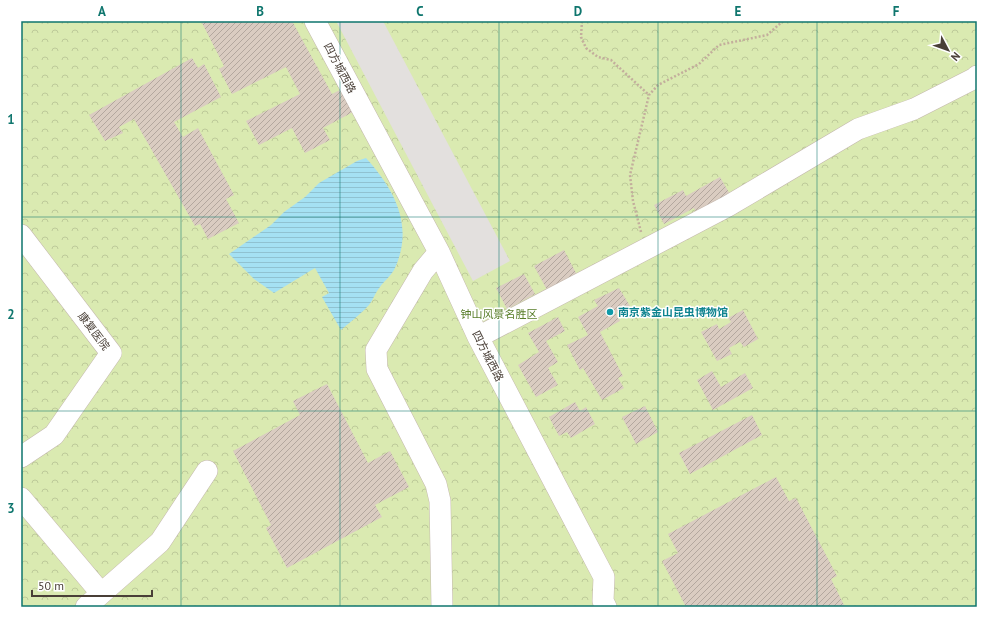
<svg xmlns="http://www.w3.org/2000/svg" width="998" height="628" font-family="'PT Sans','Noto Sans SC',sans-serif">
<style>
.park{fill:url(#park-crowns)}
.parking{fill:#e3e0de}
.water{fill:url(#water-rules)}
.building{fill:url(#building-hatch)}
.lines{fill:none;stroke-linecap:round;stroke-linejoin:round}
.minor-casing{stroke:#c4b8ae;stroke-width:22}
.path{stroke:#c3ae9c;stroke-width:2.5;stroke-dasharray:2 2;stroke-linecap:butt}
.minor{stroke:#fff;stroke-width:21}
.grid{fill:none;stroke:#0f766e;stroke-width:1;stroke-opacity:0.55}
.culture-dot{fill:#0f9aa8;stroke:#fff;stroke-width:1.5}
.labels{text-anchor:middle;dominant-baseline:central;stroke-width:3;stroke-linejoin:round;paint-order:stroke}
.street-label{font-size:11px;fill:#493f37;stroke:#fff}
.culture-label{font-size:11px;font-weight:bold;fill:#0d838f;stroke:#fff;text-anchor:start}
.park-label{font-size:11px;fill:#577d28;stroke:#fff}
.neatline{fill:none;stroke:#0f766e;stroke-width:1.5}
.grid-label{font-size:13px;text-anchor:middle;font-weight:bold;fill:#0f766e}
</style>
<defs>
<pattern id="park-crowns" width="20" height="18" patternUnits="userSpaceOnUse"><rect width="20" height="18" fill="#daeab1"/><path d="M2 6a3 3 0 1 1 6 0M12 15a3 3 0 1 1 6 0" fill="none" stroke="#bdca99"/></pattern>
<pattern id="water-rules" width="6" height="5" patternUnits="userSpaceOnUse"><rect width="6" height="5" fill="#a5e1f3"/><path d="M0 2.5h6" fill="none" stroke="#90c2d1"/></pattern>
<pattern id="building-hatch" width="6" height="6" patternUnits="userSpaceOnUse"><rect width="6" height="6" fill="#daccc1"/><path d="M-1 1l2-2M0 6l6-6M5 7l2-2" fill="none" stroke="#b3a79e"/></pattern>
</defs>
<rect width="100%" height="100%" fill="#f5efe9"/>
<path class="park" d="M21 21H977V607H21Z"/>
<path class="parking" d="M336 21H383L510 261 473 281Z"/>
<path class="water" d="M366 158C395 190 414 226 395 268 392 275 384 281 380 287 375 293 373 300 369 305 361 314 350 322 341 330L322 297 329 293 315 268 274 293 254 279 229 254 271 225 284 212 305 197 319 183 357 161Z"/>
<path class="building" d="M201 21H292L332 94 342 89 353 112 323 128 330 140 305 153 292 128 259 145 246 121 300 94 286 67 232 94 219 69 224 66Z
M192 58 198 68 204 64 221 97 174 122 183 137 198 128 234 195 226 199 239 223 208 239 200 224 195 226 134 119 119 127 123 133 105 141 89 115Z
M720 177 731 196 697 214 694 208 664 224 654 205 683 190 686 196Z
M564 250 577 275 547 290 534 266Z
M524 274 535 294 507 309 496 288Z
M619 288 630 306 616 313 620 321 600 332 623 376 618 378 624 388 602 400 583 368 580 370 567 345 588 335 578 317 598 306 594 300Z
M743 310 758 339 744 347 740 342 729 348 732 354 717 361 701 332 717 324 719 329 731 322 728 318Z
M558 317 565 331 546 341 558 362 548 368 558 385 536 397 518 365 539 352 528 333Z
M712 371 721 387 745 373 753 388 713 410 697 380Z
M327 384 368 463 390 451 409 487 375 505 382 517 287 568 266 528 271 525 233 451 300 415 293 401Z
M575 402 580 411 586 407 595 424 571 438 567 432 559 436 549 417Z
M645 406 658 432 636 444 622 417Z
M752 415 762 435 690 474 679 453Z
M776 477 789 501 796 498 837 576 831 579 845 607H686L662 561 678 553 668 534Z"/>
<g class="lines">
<g class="minor-casing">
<path id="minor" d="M315 21 439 252 478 337 604 577 603 601 606 607
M21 235 111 353 54 435 21 457
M439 252 423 271 376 350 377 369 436 484 440 501 442 607
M478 337 728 206 858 129 914 109 975 78 977 76
M21 498 101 593
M86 607 160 542 207 471"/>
</g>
<path class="path" d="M582 21 581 37 586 48 598 57 611 60 649 95
M641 232 633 201 630 175 649 95 658 85 699 64 719 45 767 35 783 21"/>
<use href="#minor" class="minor"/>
</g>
<path class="grid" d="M181 21V607M340 21V607M499 21V607M658 21V607M817 21V607M21 217H977M21 411H977"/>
<circle class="culture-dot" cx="610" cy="312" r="4"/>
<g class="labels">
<g class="street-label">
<text transform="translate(340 68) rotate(62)">四方城西路</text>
<text transform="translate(94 331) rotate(53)">康复医院</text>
<text transform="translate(488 356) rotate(63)">四方城西路</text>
</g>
<g class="culture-label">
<text x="618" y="312">南京紫金山昆虫博物馆</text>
</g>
<g class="park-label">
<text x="499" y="314">钟山风景名胜区</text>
</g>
</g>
<rect width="998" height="628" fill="none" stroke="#ffffff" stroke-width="44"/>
<g transform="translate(948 50) rotate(131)" stroke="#ffffff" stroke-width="3" paint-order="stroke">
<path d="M0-3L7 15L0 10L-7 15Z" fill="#493f37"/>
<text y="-6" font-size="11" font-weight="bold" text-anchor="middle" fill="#493f37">N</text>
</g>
<path d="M32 590v6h120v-6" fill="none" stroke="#493f37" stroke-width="2"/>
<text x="38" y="590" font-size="12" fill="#493f37" stroke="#ffffff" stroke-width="3" paint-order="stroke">50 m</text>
<rect x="22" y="22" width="954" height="584" class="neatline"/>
<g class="grid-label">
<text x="102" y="16">A</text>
<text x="260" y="16">B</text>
<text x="420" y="16">C</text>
<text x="578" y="16">D</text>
<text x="738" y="16">E</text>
<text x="896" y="16">F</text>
<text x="11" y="124">1</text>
<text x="11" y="319">2</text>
<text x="11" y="513">3</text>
</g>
</svg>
